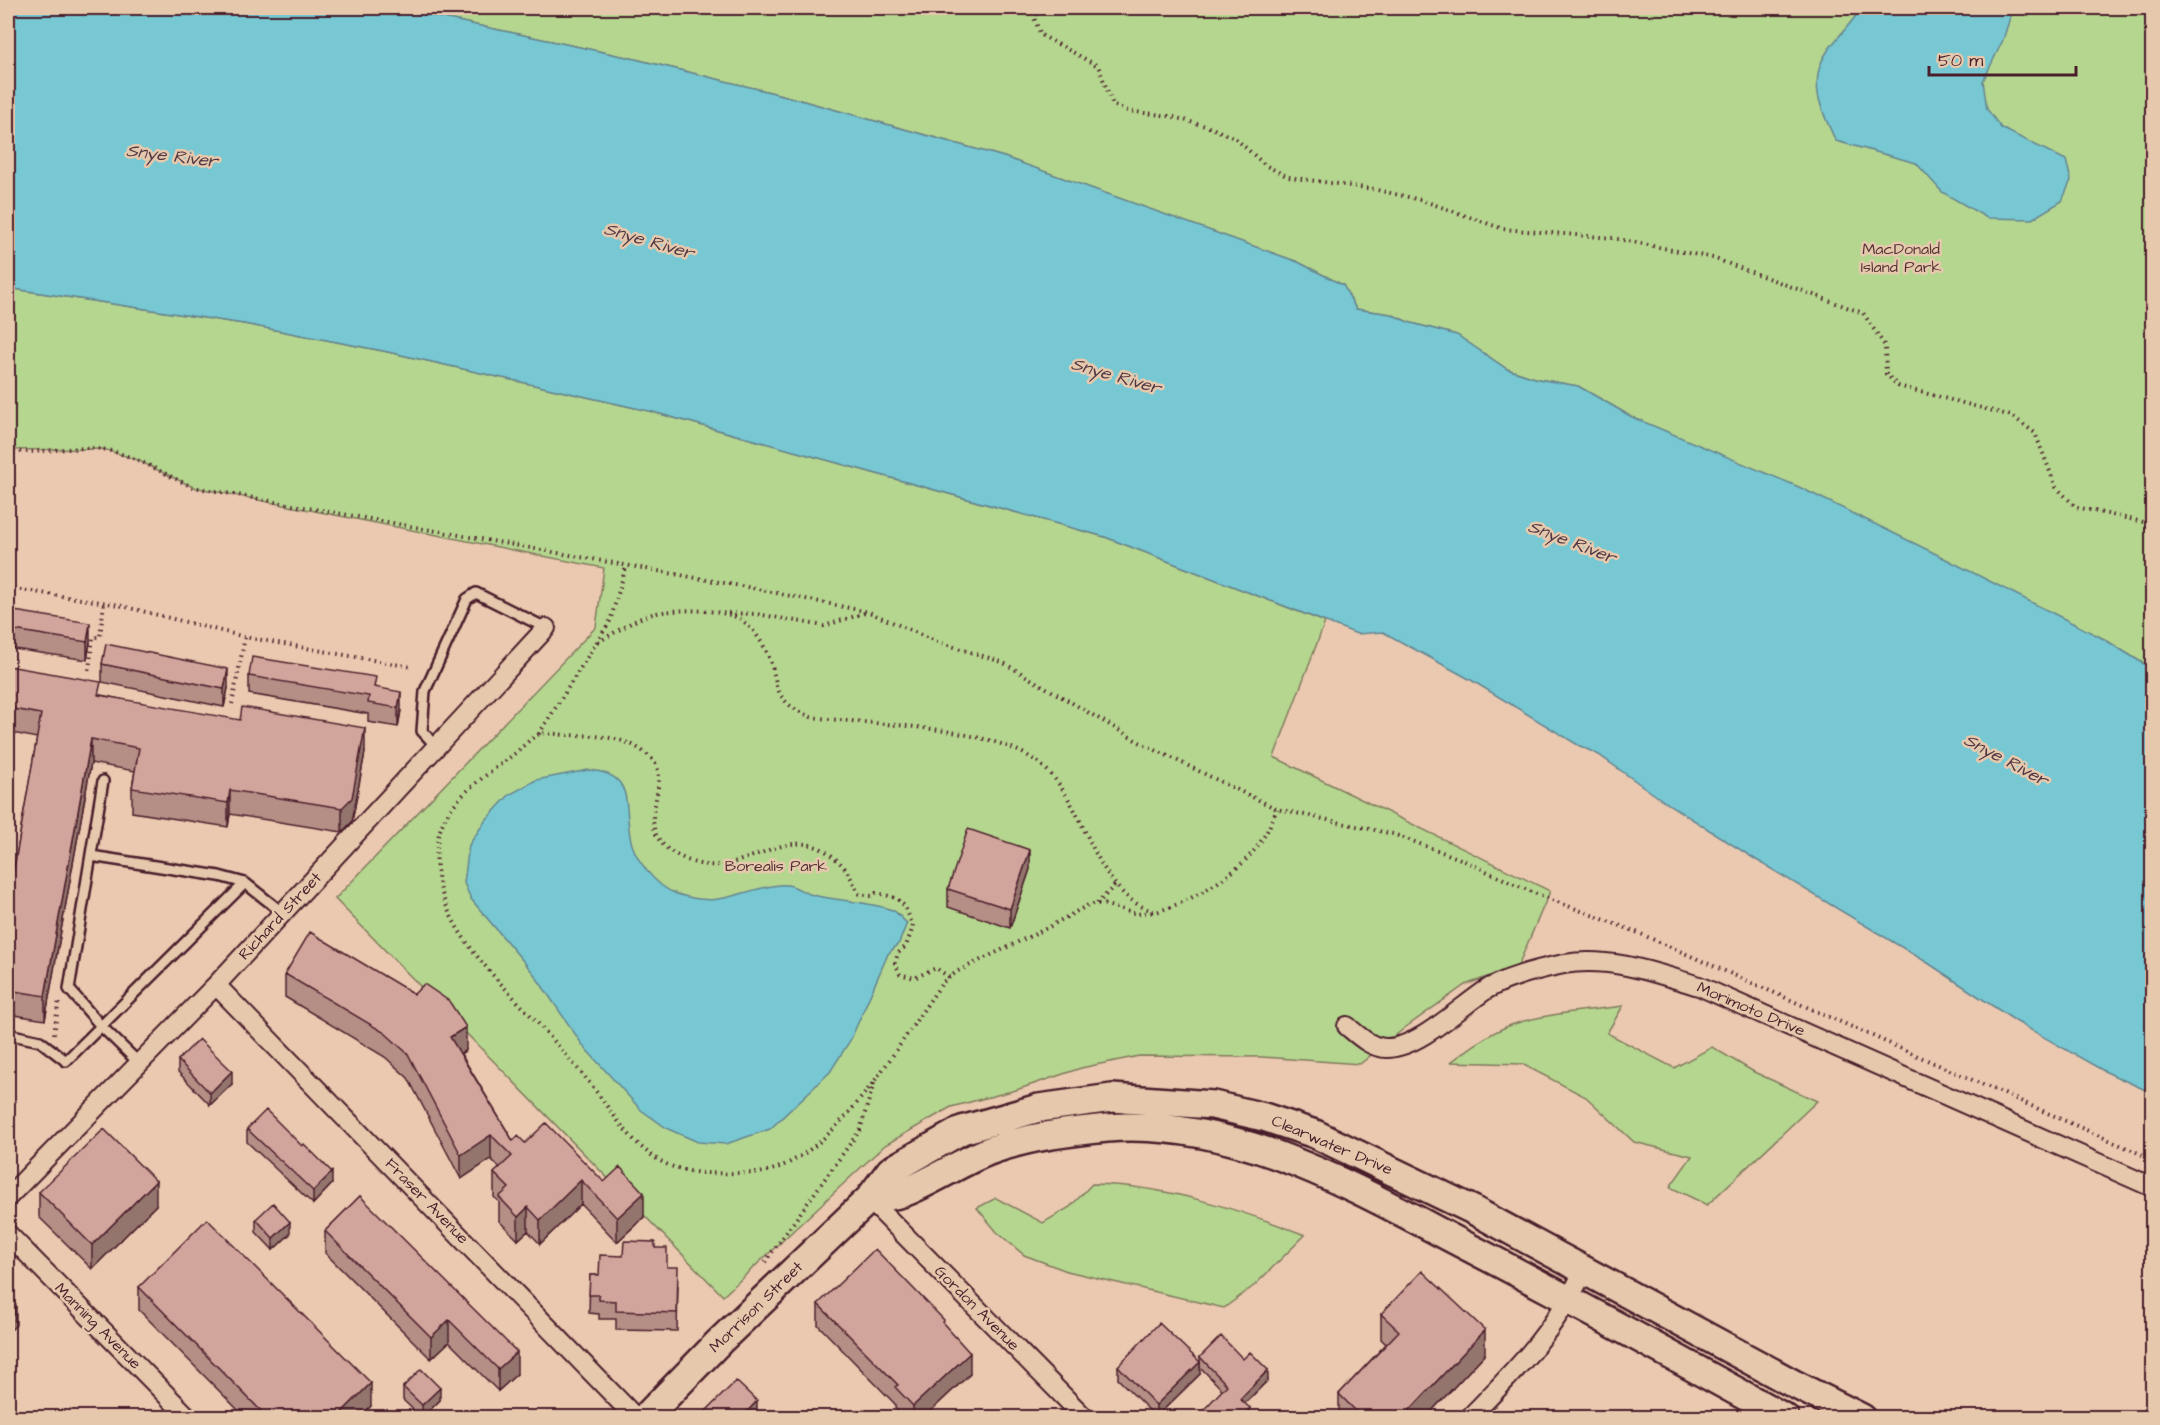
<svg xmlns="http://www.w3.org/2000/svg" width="2160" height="1425" font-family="'Architects Daughter',sans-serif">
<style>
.green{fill:#b5d68f;stroke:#807a5d;stroke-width:1.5}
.water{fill:#77c8d2;stroke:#65848f;stroke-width:1.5}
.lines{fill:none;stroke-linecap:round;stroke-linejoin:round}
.service-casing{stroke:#4a1f2b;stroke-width:14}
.minor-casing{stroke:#4a1f2b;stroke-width:22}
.secondary-casing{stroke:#4a1f2b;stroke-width:32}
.path{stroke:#4a1f2b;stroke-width:4;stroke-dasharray:1.5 4.5;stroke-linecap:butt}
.service{stroke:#e6c9ad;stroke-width:9}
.minor{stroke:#e6c9ad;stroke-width:18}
.secondary{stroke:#e6c9ad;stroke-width:27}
.wall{fill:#b58e86;stroke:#4a1f2b;stroke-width:1.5}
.shaded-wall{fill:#93746d;stroke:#4a1f2b;stroke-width:1.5}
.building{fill:#d2a59c;stroke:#4a1f2b;stroke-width:1.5}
.labels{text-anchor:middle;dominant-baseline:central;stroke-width:5;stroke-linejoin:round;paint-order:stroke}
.park-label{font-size:16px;fill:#553135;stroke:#e6c9ad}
.street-label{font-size:16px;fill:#4a1f2b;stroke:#e6c9ad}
.water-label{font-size:18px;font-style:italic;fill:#513844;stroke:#e6c9ad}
</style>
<rect width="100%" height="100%" fill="#eac9b0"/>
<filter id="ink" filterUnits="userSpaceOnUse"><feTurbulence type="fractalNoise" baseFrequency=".0167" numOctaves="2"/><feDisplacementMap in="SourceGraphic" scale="12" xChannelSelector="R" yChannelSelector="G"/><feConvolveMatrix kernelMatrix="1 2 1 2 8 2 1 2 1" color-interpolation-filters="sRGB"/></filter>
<g filter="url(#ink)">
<path class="green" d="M396 8H2152V669L2104 639 1632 417 1578 386 1538 379 1507 369 1456 335 1408 322 1391 314 1356 309 1343 285 1298 262 1004 157 954 143 782 95 631 58Z
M8 288 244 324 388 352 653 412 1105 537 1325 622 1274 757 1550 891 1518 966 1465 985 1406 1027 1360 1064 1262 1057 1139 1056 1081 1068 1016 1090 951 1107 885 1145 723 1296 335 899 596 627 604 568 193 487 135 459 103 449 8 450Z
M1623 1006 1607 1033 1674 1068 1712 1047 1754 1072 1817 1101 1707 1205 1670 1187 1692 1156 1634 1142 1586 1097 1522 1064 1451 1062C1470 1048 1489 1033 1511 1025 1546 1013 1586 1011 1623 1006Z
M1092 1184C1164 1185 1238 1209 1305 1235L1255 1285 1224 1308 1067 1271 1024 1255 997 1232 977 1208 996 1198 1043 1223 1070 1207Z"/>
<path class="water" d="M8 8H396L631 58 782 95 954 143 1004 157 1298 262 1343 285 1356 309 1391 314 1408 322 1457 335 1507 369 1538 379 1578 386 1632 417 1799 487 1930 551 2104 639 2152 669V1093L2104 1071 2017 1022 1928 963 1758 861 1665 802 1599 755 1578 745 1471 680 1383 632 1357 634 1105 537 653 412 388 352 244 324 8 288Z
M1861 8H2013L2003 40 1983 81 1987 109 2001 128 2066 160 2071 180 2062 201 2032 219 1987 218 1942 192 1916 163 1836 141C1821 111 1806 79 1829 49 1840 34 1852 23 1861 8Z
M588 770C634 773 624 801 630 836 633 858 656 887 677 894 723 909 737 890 779 885 794 883 800 892 813 895 832 900 879 903 894 911 898 913 903 920 907 923L899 943 888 954 851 1039 830 1072 770 1129 726 1144 698 1142 668 1129 641 1110 584 1047 534 974 471 899 464 883 469 845 485 821 509 795 536 780Z"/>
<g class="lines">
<g class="service-casing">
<path id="service" d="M436 746 422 731 425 691 467 599 476 593 546 628
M103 781 69 989 101 1026 139 1063
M91 856 219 876 245 883
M8 1034 40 1041 66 1061 245 883 283 913"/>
</g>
<g class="minor-casing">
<path id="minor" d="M216 985 636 1418
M1347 1026C1359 1036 1371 1048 1387 1048 1419 1048 1462 1005 1489 988 1511 976 1539 969 1564 964 1610 956 1655 973 1699 986L2152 1187
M8 1197 216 985 546 628
M869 1199 1085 1418
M8 1234 189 1418
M1469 1418C1519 1367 1552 1334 1585 1269"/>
</g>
<g class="secondary-casing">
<path id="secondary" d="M869 1199C882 1197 897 1196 908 1191 936 1179 961 1162 989 1151 1027 1137 1067 1132 1107 1128 1242 1118 1361 1192 1476 1251 1580 1305 1682 1361 1785 1418
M645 1418 719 1342 869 1199 890 1171 962 1130 1039 1108 1112 1098 1213 1105 1264 1117 1315 1134 1473 1210 1794 1384 1862 1418"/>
</g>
<path class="path" d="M1038 8 1034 18 1041 35 1098 66 1113 105 1128 111 1170 116 1212 128 1236 139 1265 165 1288 177 1373 189 1421 200 1503 229 1613 238 1713 258 1863 313 1885 346 1886 374 1898 386 2012 416 2035 433 2056 487 2076 507 2152 524
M8 450C31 456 72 445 101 449 134 454 163 474 193 487L752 588 869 612 935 641 1002 662 1139 742 1277 809 1393 834 1458 858 1534 893 1634 931 2152 1159
M8 588 114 604 245 637 411 667
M728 613 757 614 824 626 868 612
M598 642C613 634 627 624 643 617 663 608 719 608 738 618 748 623 758 636 763 645 783 680 765 698 811 717 874 725 976 725 1030 757 1090 793 1087 893 1156 912 1194 900 1242 873 1263 838 1269 829 1273 818 1277 809
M89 670 93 637H100L104 603
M232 704 245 637
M539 734 610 621 626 567
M1097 904 1115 885
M949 977 936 968 914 978 900 974 895 963 898 953 906 946 913 927C904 902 903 898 876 893L872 896 859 894C853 884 850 873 842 865 788 807 744 889 683 858 675 854 666 849 661 842 639 817 673 780 651 758 627 735 598 736 568 735 560 735 548 732 540 734 531 737 521 749 513 755 482 779 440 803 437 846 430 924 498 978 544 1030 558 1045 571 1061 584 1076 606 1102 624 1135 651 1155 677 1174 705 1174 736 1173 745 1173 755 1174 763 1172 838 1157 900 1040 943 982L958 971 1047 928 1090 904H1103L1137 914 1156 912
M54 1034 59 1000
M765 1262 860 1130 874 1083"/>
<use href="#service" class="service"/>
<use href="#minor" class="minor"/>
<use href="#secondary" class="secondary"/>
</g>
<path class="wall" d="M8 610 90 642 87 660 8 648Z
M102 664 228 688 224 707 102 682Z
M8 666 101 695 365 752 352 822 342 832 230 814 228 827 132 812V788L135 771 91 763 45 1020 8 1014V873L13 874 37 738 8 732Z
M249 676 376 687 401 710 398 727 368 722V714L249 694Z
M1030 869 1010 928 948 907V889Z
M285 974 466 1050 461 1054 513 1141 525 1143 604 1182 644 1217 617 1242 581 1204 540 1244 528 1231 518 1240 499 1221V1202L494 1197V1173L500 1168 491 1159 461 1179 408 1078 385 1057 285 997Z
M178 1060 232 1084 210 1105 178 1072Z
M247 1129 302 1146 332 1184 313 1204 247 1142Z
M39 1192 156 1205 92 1269 39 1217Z
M360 1196 517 1374 498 1391 449 1342 431 1359 325 1253V1231Z
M256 1219 290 1234 273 1250 256 1232Z
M655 1248 678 1286 677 1331 616 1330V1319H599V1314L589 1313 590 1275H599L623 1256Z
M139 1287 371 1406 359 1418H246L139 1310Z
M818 1304 944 1325 970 1374 923 1418H904L895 1408V1404L818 1325Z
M1381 1314 1485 1354 1425 1418H1339V1394L1386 1344 1381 1339Z
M1200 1357 1243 1359 1268 1380 1245 1403 1250 1418 1200 1367Z
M1118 1366 1200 1374 1156 1417 1118 1379Z
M403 1387 440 1400 422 1418 403 1400Z"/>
<path class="shaded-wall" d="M90 623V642L87 660V642Z
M228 669V688L224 707V689Z
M401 692V710L398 727V708Z
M365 728V752L352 822 342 832V808Z
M91 739V763L45 1020V996Z
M230 790V814L228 827V803Z
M1030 850V869L1010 928V909Z
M466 1027V1050L450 1060V1037Z
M232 1071V1084L210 1105V1093Z
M491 1135V1159L461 1179V1155Z
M332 1172V1184L313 1204V1191Z
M581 1180V1204L540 1244V1220Z
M156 1181V1205L92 1269V1245Z
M644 1193V1217L617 1242V1218Z
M528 1207V1231L518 1240V1217Z
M290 1222V1234L273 1250V1238Z
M16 1306V1325L8 1333V1315Z
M449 1320V1342L431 1359V1337Z
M1485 1330V1354L1425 1418H1402Z
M517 1352V1374L498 1391V1369Z
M970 1353V1374L923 1418H913V1406Z
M1200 1362V1374L1156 1417V1405Z
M1268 1370V1380L1240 1408V1399Z
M371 1383V1406L359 1418H336Z
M440 1388V1400L422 1418V1405Z
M757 1401V1414L753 1418H741Z
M1250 1408V1418H1241Z"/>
<path class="building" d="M8 610 90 623 87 642 8 629Z
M106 644 228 669 224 689 102 664Z
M252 657 376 677 374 687 401 692 398 708 368 703 369 696 249 676Z
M8 666 101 682 98 695 240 720 242 707 365 728 352 798 342 808 230 790 228 803 132 788 139 748 91 739 45 996 8 990V968L9 960 8 959V873L13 874 41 714 8 708Z
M968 829 1030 850 1010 909 948 889Z
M310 932 414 994 424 984 449 1001 466 1027 450 1037 513 1141 518 1136 525 1143 546 1123 604 1182 620 1167 644 1193 617 1218 581 1180 540 1220 528 1207 518 1217 499 1197 509 1188 494 1173 512 1156 491 1135 461 1155 408 1054 385 1033 285 974Z
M199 1039 232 1071 210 1093 178 1060Z
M266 1110 302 1146 304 1144 332 1172 313 1191 247 1129Z
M104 1129 156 1181 92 1245 39 1192Z
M360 1196 517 1352 498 1369 449 1320 431 1337 325 1231Z
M273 1203 290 1222 273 1238 256 1219Z
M207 1219 371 1383 336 1418H268L139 1287Z
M624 1241 655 1242V1248H667V1267H678L677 1313 616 1311V1301L599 1300V1295H589L590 1275H599L600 1255 623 1256Z
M875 1249 944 1320 942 1322 970 1353 913 1406 895 1387 898 1385 818 1304Z
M1422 1271 1485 1330 1402 1418H1363L1339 1394 1399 1331 1381 1314Z
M8 1298 16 1306 8 1315Z
M1159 1323 1200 1362 1156 1405 1118 1366Z
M1221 1336 1243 1359 1250 1352 1268 1370 1240 1399 1250 1408 1241 1418H1196L1227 1385 1200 1357Z
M421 1369 440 1388 422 1405 403 1387Z
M736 1381 757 1401 741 1418H709L704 1413Z
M548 1413 552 1418H543Z"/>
</g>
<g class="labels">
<g class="park-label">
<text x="1901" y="249">MacDonald<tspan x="1901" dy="18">Island Park</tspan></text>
<text x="776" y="866">Borealis Park</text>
</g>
<g class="street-label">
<text transform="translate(280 916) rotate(-47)">Richard Street</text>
<text transform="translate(1751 1009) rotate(23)">Morimoto Drive</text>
<text transform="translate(1332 1145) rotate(23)">Clearwater Drive</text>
<text transform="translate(427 1201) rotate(46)">Fraser Avenue</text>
<text transform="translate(756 1307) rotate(-44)">Morrison Street</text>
<text transform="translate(977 1308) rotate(45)">Gordon Avenue</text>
<text transform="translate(98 1326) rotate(45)">Manning Avenue</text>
</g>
<g class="water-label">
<text transform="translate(172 156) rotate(7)">Snye River</text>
<text transform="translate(649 241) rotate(16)">Snye River</text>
<text transform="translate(1116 376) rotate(16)">Snye River</text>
<text transform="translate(1572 542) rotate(21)">Snye River</text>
<text transform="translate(2006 760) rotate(28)">Snye River</text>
</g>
</g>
<rect width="2160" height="1425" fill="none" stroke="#e6c9ad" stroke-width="30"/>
<rect x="15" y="15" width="2130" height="1395" fill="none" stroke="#4a1f2b" stroke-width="2" filter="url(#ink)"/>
<path d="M1929 66v9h147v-9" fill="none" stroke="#4a1f2b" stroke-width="3"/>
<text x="1938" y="66" font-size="18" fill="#4a1f2b" stroke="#e6c9ad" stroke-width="4.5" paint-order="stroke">50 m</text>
</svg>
